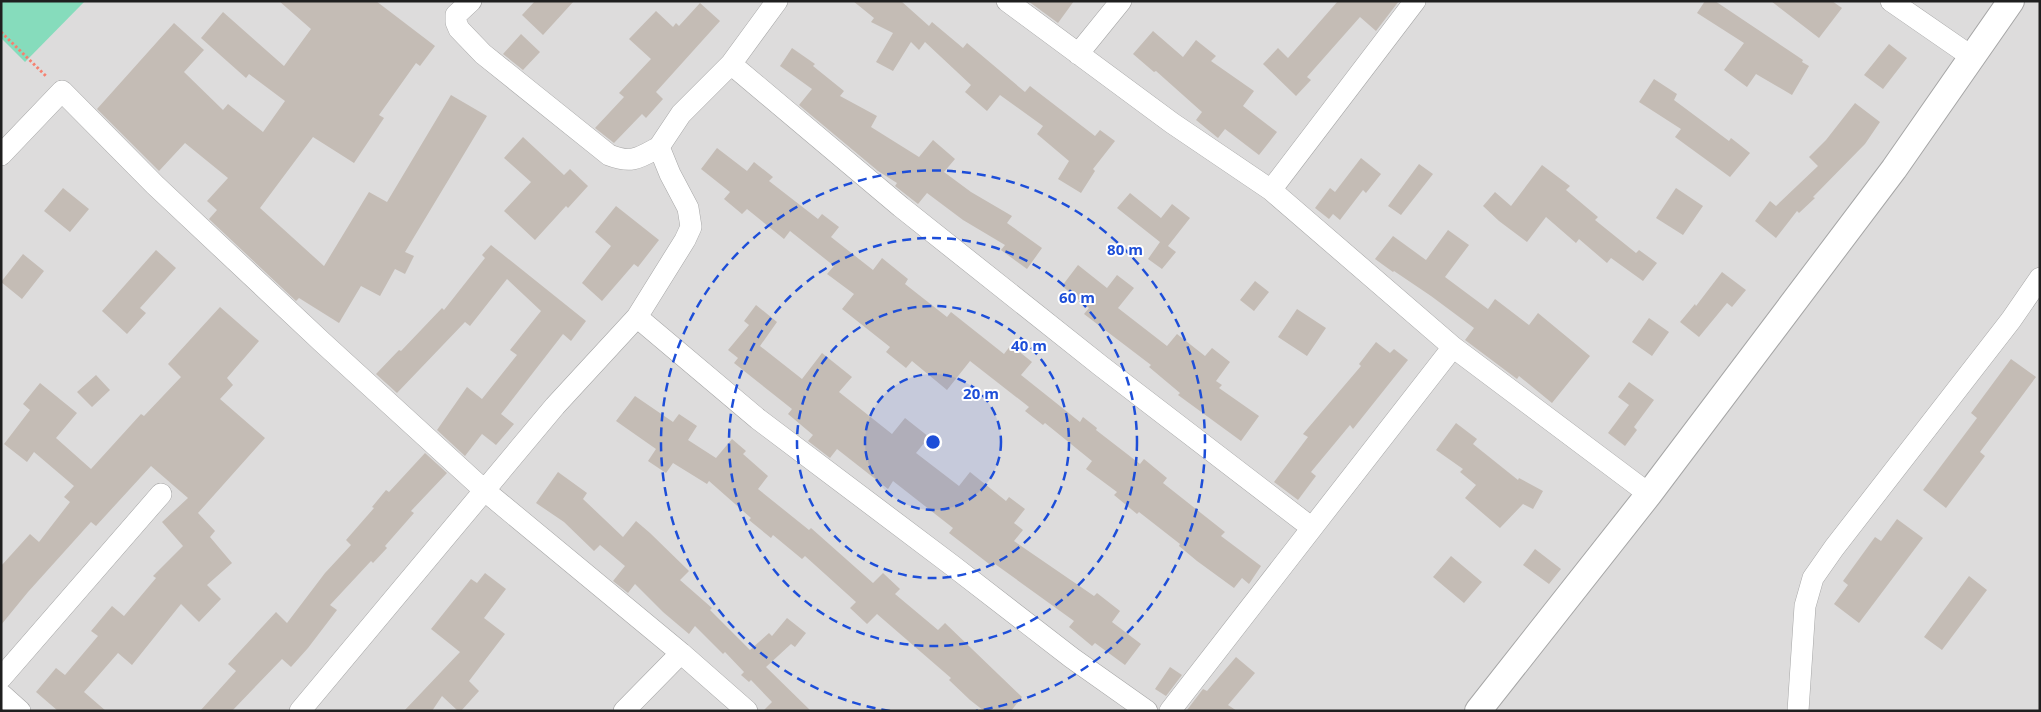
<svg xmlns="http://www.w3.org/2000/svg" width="2041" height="712" font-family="'Open Sans',sans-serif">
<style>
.residential{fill:#dddcdc}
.pitch{fill:#86dcbc}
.building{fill:#c4bcb5}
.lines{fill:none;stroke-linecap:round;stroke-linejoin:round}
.minor-casing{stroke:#a6a6a6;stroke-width:22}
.tertiary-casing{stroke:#a6a6a6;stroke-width:28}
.path{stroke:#f68070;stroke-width:3;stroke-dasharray:2.5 2.5;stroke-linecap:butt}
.minor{stroke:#fff;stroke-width:21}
.tertiary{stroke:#fff;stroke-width:26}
.ring{fill:none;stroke:#1d4ed8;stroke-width:2.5;stroke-dasharray:9 6}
.centre{fill:#1d4ed8;stroke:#fff;stroke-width:2.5}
.ring-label{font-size:15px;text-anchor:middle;font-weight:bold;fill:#1d4ed8;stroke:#fff;stroke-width:4;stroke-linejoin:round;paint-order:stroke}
</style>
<rect width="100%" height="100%" fill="#efece5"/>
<path class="residential" d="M1 1H2040V711H1Z"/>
<path class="pitch" d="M1 1H85L25 62 1 38Z"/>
<path class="building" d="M279 1H376L435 46 420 66 416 63 379 115 384 118 354 163 313 137 260 208 324 266 369 192 387 202 451 95 487 116 405 252 414 256 405 274 395 269 380 296 361 286 339 323 299 298 296 301 209 219 217 210 207 201 228 178 185 143 159 171 97 109 174 23 204 50 184 72 223 110 228 104 263 132 285 101 249 74 246 78 201 38 223 12 284 66 311 29Z
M535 1H574L543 35 522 15Z
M853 1H901L929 26 932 22 963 48 967 43 1025 92 1030 86 1095 136 1100 130 1115 141 1093 169 1095 171 1081 193 1058 179 1069 161 1037 134 1043 126 1000 95 987 111 965 92 971 85 925 42 919 50 911 42 893 71 876 62 893 33 871 22 874 18Z
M1028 1H1074L1058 23Z
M1338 1H1399L1376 31 1360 17 1307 77 1311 80 1296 96 1263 64 1278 48 1288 58Z
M1705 1H1715L1803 60 1802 62 1809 66 1792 95 1756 74 1747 87 1724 70 1744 43 1697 13Z
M1771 1H1832L1842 8 1819 38Z
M700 3 720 21 656 92 663 99 646 118 642 114 614 143 595 128 624 97 619 93 651 59 629 39 656 11 673 27 676 23 679 26Z
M1153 31 1183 57 1196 40 1216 56 1211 61 1254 91 1243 106 1277 132 1259 155 1225 129 1218 138 1196 120 1202 112 1156 71 1154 72 1133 54Z
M521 34 540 52 523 70 503 54Z
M1889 44 1907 58 1883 89 1864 75Z
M792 48 815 64 813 66 844 91 840 96 877 116 871 127 919 157 933 140 955 159 944 172 971 192 1012 216 1007 223 1042 248 1027 269 1001 250 1005 245 963 220 927 193 918 204 895 186 897 183 878 171 799 105 812 89 780 66Z
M1654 79 1677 94 1674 100 1729 141 1731 138 1750 153 1730 177 1675 137 1681 129 1639 102Z
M1855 103 1880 122 1865 144 1813 197 1815 198 1799 213 1797 211 1776 238 1755 221 1770 201 1776 206 1818 166 1809 157 1826 140Z
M523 137 564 175 570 169 588 186 568 208 566 206 535 240 504 211 531 182 504 158Z
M717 148 747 171 754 162 773 177 769 181 818 219 822 214 839 227 831 237 873 270 882 258 908 279 905 284 947 317 951 312 1004 354 1011 345 1032 362 1021 375 1080 422 1083 417 1097 428 1096 430 1140 464 1144 459 1167 478 1163 483 1225 532 1221 536 1261 566 1249 584 1242 578 1234 588 1197 561 1179 546 1180 544 1139 512 1137 514 1114 495 1117 492 1086 469 1092 461 1045 423 1043 425 1025 411 1029 407 970 361 947 390 912 361 906 368 886 352 890 347 842 309 854 294 827 274 834 266 790 231 784 239 747 209 742 214 724 199 730 192 701 169Z
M1361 158 1381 174 1366 193 1363 190 1340 220 1333 214 1329 219 1315 208 1330 188 1335 192Z
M1419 164 1433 174 1401 215 1388 206Z
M1542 165 1570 186 1566 190 1598 217 1595 220 1636 253 1639 250 1657 263 1643 281 1611 258 1607 263 1579 239 1576 243 1546 217 1527 242 1499 221 1483 206 1495 192 1511 206Z
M63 188 89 209 70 232 44 211Z
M1676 188 1703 206 1683 235 1656 218Z
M1130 193 1161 218 1172 204 1190 218 1168 246 1176 252 1162 269 1148 259 1160 242 1117 208Z
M616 206 659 240 638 267 634 264 602 301 582 283 611 246 595 232Z
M1448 230 1469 245 1445 277 1488 309 1495 299 1529 325 1538 313 1590 356 1552 403 1519 376 1517 379 1465 340 1474 328 1431 296 1394 271 1393 272 1375 259 1393 236 1426 260Z
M491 245 586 321 571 341 563 334 501 414 514 424 496 445 482 434 465 456 437 430 467 387 482 399 517 355 510 350 541 311 507 279 470 326 465 322 397 393 376 374 399 350 401 351 442 308 444 310 485 258 482 255Z
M156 250 176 268 140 308 146 313 127 334 102 311Z
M23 254 44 271 22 299 1 282Z
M1078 265 1107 288 1117 275 1134 288 1118 308 1167 346 1177 334 1205 356 1212 348 1230 362 1216 381 1222 385 1219 388 1259 416 1241 441 1178 395 1180 393 1149 367 1151 365 1084 314 1089 308 1062 286Z
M1722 272 1746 290 1732 307 1727 303 1699 337 1680 322 1695 304 1696 306Z
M1255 281 1269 292 1254 311 1240 300Z
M756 305 777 322 760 346 802 379 822 353 852 377 839 392 892 434 905 418 929 437 916 453 959 486 970 472 1006 501 1009 497 1025 509 1014 523 1023 530 1014 541 1094 596 1097 593 1120 611 1112 622 1141 644 1125 665 1095 643 1092 646 1069 627 1074 621 995 564 993 567 949 533 953 528 893 481 888 489 837 449 830 458 808 441 813 435 788 414 792 409 734 363 738 358 728 350 749 325 744 321Z
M220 307 259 341 227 378 233 385 220 399 265 438 198 513 215 531 210 537 232 563 207 585 221 599 199 622 181 604 132 665 118 653 84 692 106 711H58L36 692 56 668 65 675 98 636 91 631 112 606 124 616 156 578 153 576 183 546 162 522 188 498 151 466 96 526 91 522 28 592 1 625V566L30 534 39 542 70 502 64 497 74 486 34 452 27 462 4 444 30 410 23 404 40 383 77 413 56 438 91 469 141 414 144 416 181 377 168 364Z
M1297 309 1326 328 1307 356 1278 337Z
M1649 318 1669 332 1652 356 1632 342Z
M1376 342 1390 353 1394 349 1408 360 1353 429 1350 425 1311 472 1316 476 1298 500 1274 482 1308 437 1303 434 1361 366 1359 364Z
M2011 359 2036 377 1980 452 1985 456 1946 508 1923 490 1977 418 1971 413Z
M96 375 110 390 92 407 77 392Z
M1629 382 1654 400 1634 427 1637 430 1625 446 1608 433 1629 405 1618 397Z
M635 396 673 422 679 414 697 426 688 440 716 458 732 439 746 451 743 454 768 476 758 489 809 530 811 528 873 583 883 573 900 589 895 594 938 630 945 623 1022 697 1011 711H984L970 700 949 680 951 678 877 614 867 624 850 608 856 602 805 556 802 559 773 535 771 538 749 520 751 518 709 481 707 484 673 463 666 473 648 461 656 449 616 421Z
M1456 423 1477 439 1473 444 1518 480 1519 478 1543 491 1533 509 1523 504 1500 528 1465 498 1476 485 1460 472 1463 469 1436 450Z
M425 453 447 473 411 511 414 513 385 546 387 548 373 563 371 561 330 605 337 610 308 648 291 667 282 659 232 711H200L236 671 228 664 276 612 287 623 325 573 351 545 346 540 374 508 372 507 386 490 389 492Z
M558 472 587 493 583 499 623 537 636 521 650 533 689 571 680 580 712 608 710 610 750 650 769 633 772 636 787 618 806 633 795 647 791 644 766 667 811 711H763L772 702 751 680 749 682 741 675 744 672 725 652 723 654 695 626 689 634 663 612 635 584 628 593 613 581 625 566 600 545 594 551 564 522 536 503Z
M1897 519 1923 538 1859 623 1834 604 1848 585 1843 581 1875 537 1881 541Z
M1535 549 1561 569 1549 584 1523 565Z
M1451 556 1482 582 1464 603 1433 577Z
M485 573 506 589 484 618 505 634 469 681 479 691 461 711H458L442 696 432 711H404L460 652 431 629 471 579 477 583Z
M1969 576 1987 590 1942 650 1924 637Z
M1236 657 1255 673 1228 705 1237 711 1187 710 1203 689 1207 691Z
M1170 667 1182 675 1166 696 1155 689Z"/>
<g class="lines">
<g class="minor-casing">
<path id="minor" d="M471 1 456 15V22L459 29 483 54 609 155C632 164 639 158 659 147
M777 1 731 64 901 207 1101 366 1312 528 1453 347
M1007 1 1172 123 1271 190 1453 347 1649 494
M1891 1 1972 57
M1078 54 1121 1
M1 155 62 91 155 185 322 342 484 490 681 653 747 711
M1271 190 1415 1
M637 317 685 240 691 227 688 208 670 174 659 147 681 114 731 64
M1 678 161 494
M1 694 20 711
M300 711 555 406 637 317 758 419 953 566 1072 658 1147 711
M624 711 681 653
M1170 711 1312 528
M1798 711 1805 606 1813 578 1834 548 2011 320 2040 278"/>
</g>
<g class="tertiary-casing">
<path id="tertiary" d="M1478 711 1649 494 1894 169 2011 1"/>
</g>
<path class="path" d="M1 32 47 77"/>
<use href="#minor" class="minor"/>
<use href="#tertiary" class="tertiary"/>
</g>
<circle cx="933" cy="442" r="68" fill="#1d4ed8" fill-opacity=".12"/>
<g class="ring">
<circle cx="933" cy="442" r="68"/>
<circle cx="933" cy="442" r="136"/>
<circle cx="933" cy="442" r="204"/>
<path d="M890 711A272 272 0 1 1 976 711"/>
</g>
<circle cx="933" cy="442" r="8" class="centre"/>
<g class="ring-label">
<text x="1125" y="255">80 m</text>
<text x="1077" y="303">60 m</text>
<text x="1029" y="351">40 m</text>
<text x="981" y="399">20 m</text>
</g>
<rect width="2041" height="712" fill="none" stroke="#1f1f1f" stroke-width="5"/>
</svg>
